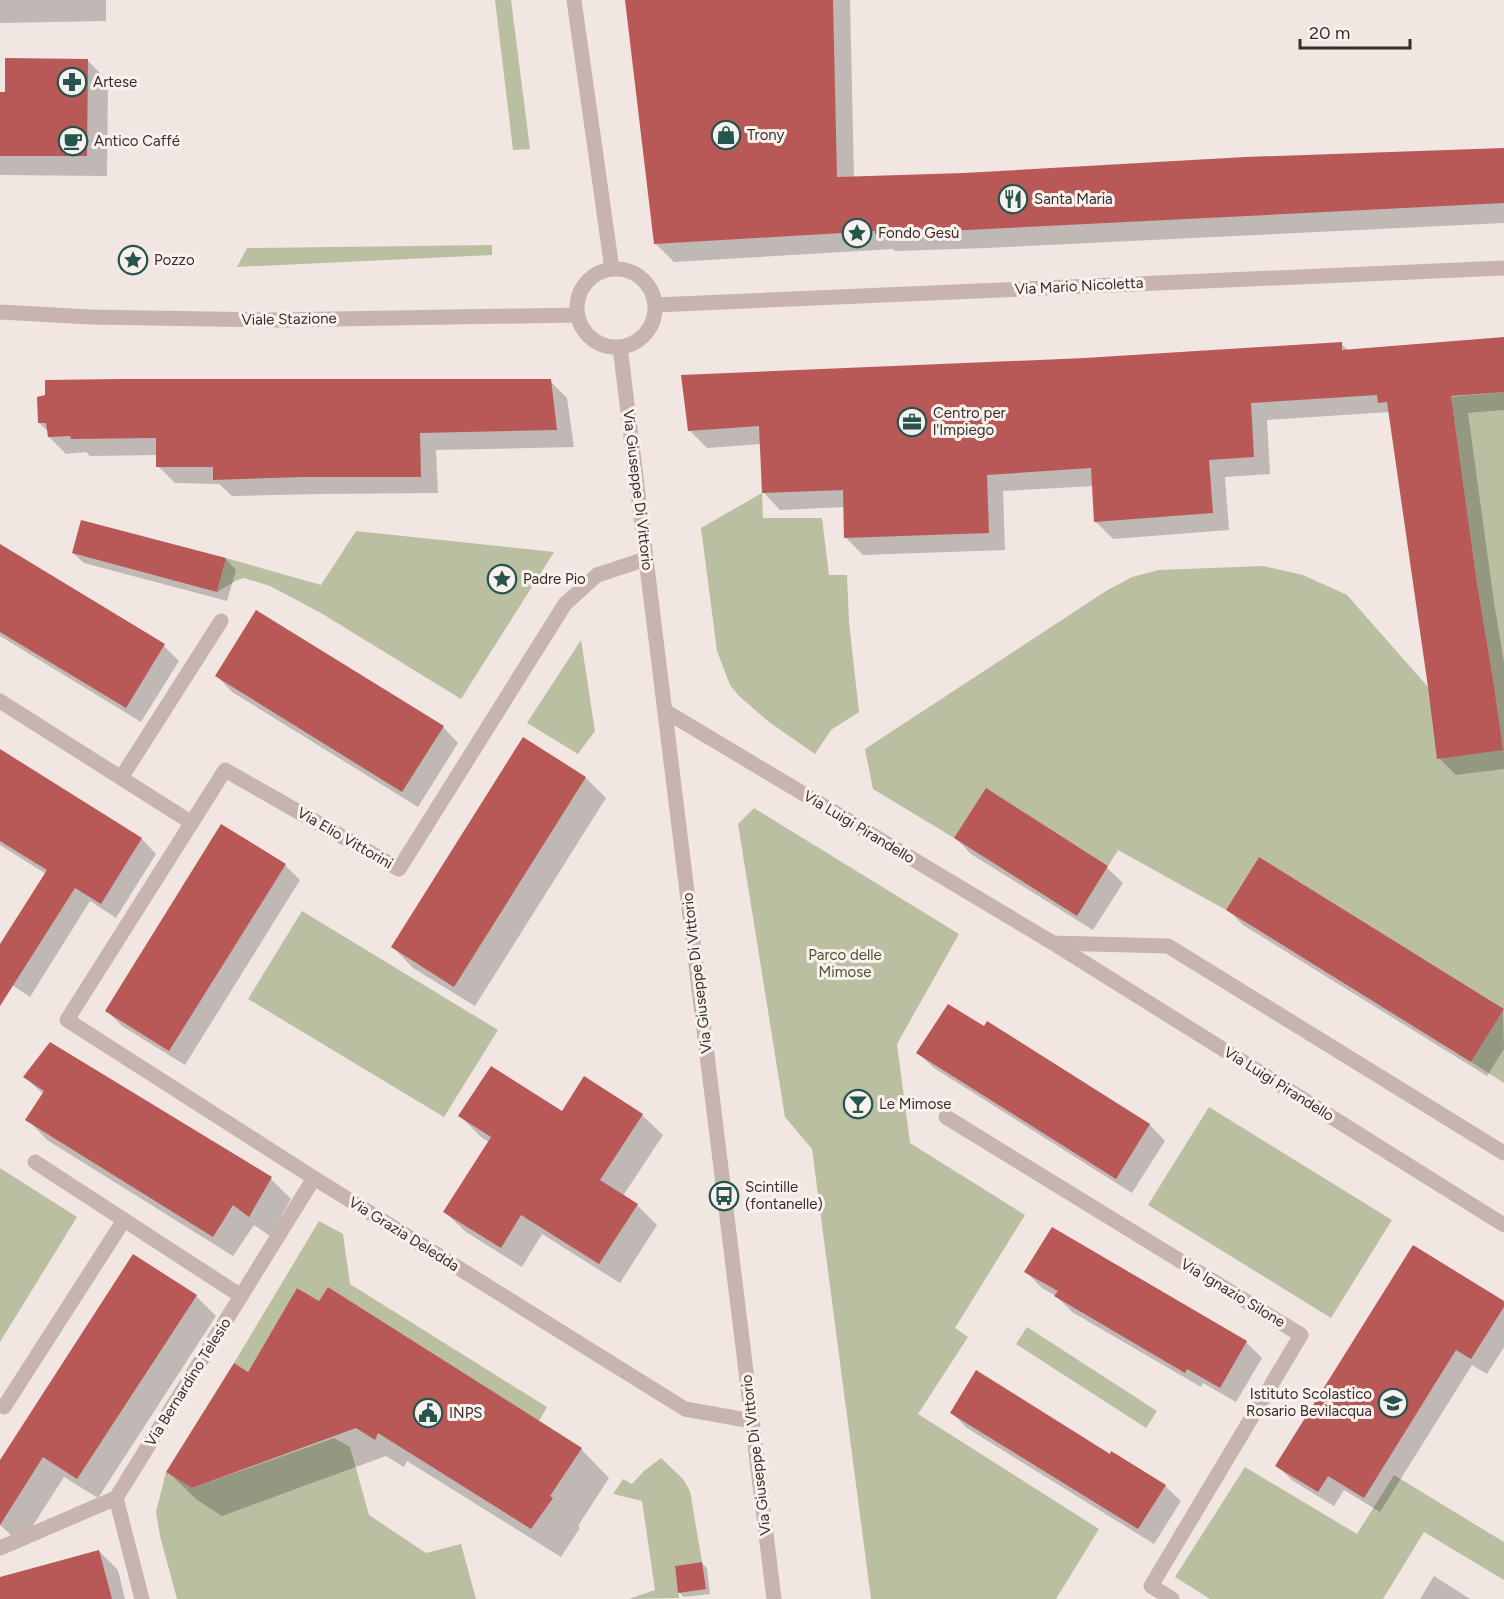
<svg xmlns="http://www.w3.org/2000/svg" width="1504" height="1599" font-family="Figtree,sans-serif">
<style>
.green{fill:#bbbfa2}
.shadow{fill:#0003}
.building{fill:#b95957}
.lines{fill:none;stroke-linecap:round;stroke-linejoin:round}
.service{stroke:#c8b4ae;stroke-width:15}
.minor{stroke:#c8b4ae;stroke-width:15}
.labels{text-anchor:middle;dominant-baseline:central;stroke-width:6;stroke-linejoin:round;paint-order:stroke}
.poi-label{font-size:15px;fill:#382d2b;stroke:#f9f1ed;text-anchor:start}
.street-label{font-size:15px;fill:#382d2b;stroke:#f9f1ed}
.park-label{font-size:15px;fill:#4e5332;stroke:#f9f1ed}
</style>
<rect width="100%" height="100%" fill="#f1e6e1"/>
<path class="green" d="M495 0H511L530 149 513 150Z
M492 245V255L237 267 247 248Z
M1504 392V1083L1471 1062 1504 1009 1259 857 1226 910 1118 850 1108 866 986 789 954 838 873 789 865 749 1106 591 1132 577 1159 570 1263 566 1303 575 1347 595 1428 687 1502 750 1493 679 1477 583 1451 397Z
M762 493 763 518H822L829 575H847L849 622 859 712 831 730 815 754 769 722 738 695 730 685 717 651 701 528Z
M356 531 554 552 461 699 321 613 270 586 244 578 237 580 217 592 226 558 321 585Z
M581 640 595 731 578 754 527 723Z
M754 808 959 934 897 1044 910 1143 1025 1215 955 1328 968 1337 918 1414 1099 1529 1056 1599H871L812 1149 785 1117 738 824Z
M302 911 498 1030 444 1117 248 999Z
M1209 1107 1392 1220 1331 1318 1148 1205Z
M0 1168 77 1217 0 1342Z
M319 1221 343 1234 350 1284 547 1407 539 1421 328 1287 319 1301 297 1288 248 1372 234 1363Z
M1027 1327 1157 1411 1146 1428 1016 1344Z
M334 1438 350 1447 369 1515 426 1553 461 1544 476 1599H177L160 1536 156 1512 166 1472 192 1488Z
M661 1458 683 1479 690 1491 702 1562 675 1566 679 1598 629 1599 655 1590 642 1501 613 1494 623 1479 632 1484 644 1471Z
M1245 1467 1357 1534 1394 1475 1504 1542V1580L1424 1532 1383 1599H1210L1175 1577Z"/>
<path class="shadow" d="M0 0H106V21L0 23Z
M626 0H850L854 178 964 174 1504 149V223L986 248 895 251 893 249 674 262 655 243Z
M87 60 108 81 107 176 0 175V93H6Z
M1504 339V410L1468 413 1494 602 1504 662V769L1456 775 1439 758 1390 412 1267 420 1270 474 1225 477 1229 530 1113 539 1096 522 1094 486 1003 491 1005 550 863 555 846 538 845 507 780 510 763 492 761 444 707 448 690 431 1085 359 1341 344 1349 351Z
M550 381 567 398 574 447 436 450 438 493 320 494 232 496 219 484 175 483 158 466V455L90 456 86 452 66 454 49 437V432L39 423Z
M82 521 226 559 236 570 227 601 84 563 73 553Z
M0 546 164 646 179 661 141 722 0 636Z
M217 676 443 727 458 743 418 807 232 692Z
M523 739 586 778 606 798 475 1006 413 968 393 947Z
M0 750 142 839 156 854 116 918 90 901 30 997 0 977V947L46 874 0 845Z
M986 790 1107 868 1123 883 1093 930 971 854 956 838Z
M285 865 300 880 185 1065 122 1026 107 1011Z
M1228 910 1503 1010 1504 1049 1487 1076 1243 925Z
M988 1023 1150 1125 1165 1141 1132 1193 934 1068 918 1053 984 1028Z
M25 1077 271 1179 291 1199 270 1236 254 1225 233 1256 47 1140 27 1119 44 1095Z
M563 1113 642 1115 663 1135 623 1196 637 1205 657 1225 620 1283 542 1234 522 1267 466 1232 445 1212 489 1142 481 1137 460 1116Z
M1052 1229 1246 1342 1262 1358 1236 1402 1203 1383 1201 1387 1072 1312 1056 1296 1042 1288 1026 1272Z
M196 1296 216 1316 98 1498 64 1477 21 1544 0 1525V1463Z
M1504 1302V1347L1487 1374 1472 1365 1380 1512 1344 1490 1334 1506 1293 1481 1277 1466Z
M319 1303 581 1449 609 1478 578 1526 580 1528 561 1557 407 1461 404 1467 386 1456 222 1516 197 1500 168 1472 249 1374Z
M952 1413 1110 1456 1165 1486 1181 1501 1154 1544 967 1428Z
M99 1551 118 1570 125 1599H0V1578Z
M702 1563 707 1568 710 1594 684 1597 679 1592Z
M1434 1576 1470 1599H1420Z"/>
<path class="building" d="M625 0H833L837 177 964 173 1245 157 1504 148V203L967 230 875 234V231L654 244Z
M5 58 88 59 87 156H0V92H5Z
M1504 337V392L1451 396 1477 583 1493 679 1503 750 1437 759 1428 687 1387 402 1378 403 1377 395 1251 403 1254 457 1209 460 1213 513 1094 522 1091 468 987 475 989 533 844 538 843 490 762 493 759 426 688 431 681 375 1085 358 1342 342V350Z
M119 379H551L557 430 420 433 421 477H302L213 480V467H156V438L71 439 70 436 48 437 46 423H38L37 397 45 395V380Z
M81 520 226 558 217 592 72 553Z
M0 544 165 644 126 708 0 632Z
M256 610 444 726 402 792 215 676Z
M523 737 586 777 454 987 391 947Z
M0 749 142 838 101 904 75 888 0 1006V944L47 870 0 841Z
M986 788 1108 866 1077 916 954 838Z
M221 824 286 864 169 1051 105 1011Z
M1259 857 1504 1009 1471 1062 1226 910Z
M948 1004 984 1026 987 1021 1150 1124 1116 1179 916 1053Z
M50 1042 272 1177 249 1217 233 1205 213 1237 25 1120 44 1091 23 1077Z
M491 1066 562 1111 584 1076 643 1114 600 1180 638 1204 599 1264 521 1215 501 1248 443 1212 491 1137 458 1116Z
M1052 1227 1247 1341 1220 1388 1187 1369 1185 1373 1054 1296 1058 1291 1024 1272Z
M1413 1245 1504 1301V1307L1471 1359 1456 1350 1364 1498 1328 1476 1318 1492 1275 1466Z
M133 1254 197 1295 77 1479 43 1457 0 1525V1460Z
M328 1287 582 1448 550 1496 553 1498 531 1529 378 1433 375 1440 356 1428 192 1488 166 1472 234 1363 248 1372 297 1288 319 1301Z
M976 1370 1110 1454 1111 1451 1166 1485 1138 1529 950 1413Z
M99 1550 112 1599H0V1577Z
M702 1562 706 1589 678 1593 675 1566Z"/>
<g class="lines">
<path class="service" d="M0 701 192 823
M121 778 221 621
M946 1117 1301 1335 1151 1586 1172 1599
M35 1162 241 1296
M4 1407 124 1220
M0 1548 116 1498"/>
<path class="minor" d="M574 0 612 269
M577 308a39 39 0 1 1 78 0a39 39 0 1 1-78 0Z
M655 305 1504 268
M0 312 90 317 274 320 578 315
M620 347 774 1599
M646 559 597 575 565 604 399 869 225 770 67 1020 314 1178 685 1409 752 1421
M665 711 1053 943 1504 1225
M1053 943 1168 946 1504 1153
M142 1599 116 1498 314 1178"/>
</g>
<defs>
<g id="pharmacy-ring" transform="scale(1.5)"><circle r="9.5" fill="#f9f1ed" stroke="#25554e" stroke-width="1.5"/><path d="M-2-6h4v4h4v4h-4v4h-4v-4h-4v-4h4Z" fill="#25554e"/></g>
<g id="shop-ring" transform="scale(1.5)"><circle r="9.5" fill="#f9f1ed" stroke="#25554e" stroke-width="1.5"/><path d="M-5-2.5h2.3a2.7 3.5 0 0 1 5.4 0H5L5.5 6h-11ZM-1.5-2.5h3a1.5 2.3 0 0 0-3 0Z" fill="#25554e"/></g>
<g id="cafe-ring" transform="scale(1.5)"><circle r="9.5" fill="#f9f1ed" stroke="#25554e" stroke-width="1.5"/><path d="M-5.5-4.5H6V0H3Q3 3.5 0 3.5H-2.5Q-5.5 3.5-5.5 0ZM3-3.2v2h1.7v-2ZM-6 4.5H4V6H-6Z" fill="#25554e"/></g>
<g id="restaurant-ring" transform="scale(1.5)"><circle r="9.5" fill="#f9f1ed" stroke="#25554e" stroke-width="1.5"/><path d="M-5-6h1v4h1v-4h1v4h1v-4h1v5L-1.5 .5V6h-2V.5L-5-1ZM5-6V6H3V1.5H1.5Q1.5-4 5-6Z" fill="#25554e"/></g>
<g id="sight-ring" transform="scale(1.5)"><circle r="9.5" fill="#f9f1ed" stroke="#25554e" stroke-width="1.5"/><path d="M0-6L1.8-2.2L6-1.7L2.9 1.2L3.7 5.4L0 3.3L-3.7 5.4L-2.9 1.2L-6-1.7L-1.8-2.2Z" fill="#25554e"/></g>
<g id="office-ring" transform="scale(1.5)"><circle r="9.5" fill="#f9f1ed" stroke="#25554e" stroke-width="1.5"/><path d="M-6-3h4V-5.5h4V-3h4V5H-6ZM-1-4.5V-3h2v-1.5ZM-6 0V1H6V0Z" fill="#25554e"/></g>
<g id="bar-ring" transform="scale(1.5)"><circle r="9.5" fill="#f9f1ed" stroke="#25554e" stroke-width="1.5"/><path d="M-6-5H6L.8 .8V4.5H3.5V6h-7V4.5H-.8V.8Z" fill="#25554e"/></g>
<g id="bus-ring" transform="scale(1.5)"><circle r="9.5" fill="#f9f1ed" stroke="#25554e" stroke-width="1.5"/><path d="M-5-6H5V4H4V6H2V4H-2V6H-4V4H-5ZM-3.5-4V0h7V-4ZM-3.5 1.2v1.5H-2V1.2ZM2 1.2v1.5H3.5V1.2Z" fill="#25554e"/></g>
<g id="school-ring" transform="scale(1.5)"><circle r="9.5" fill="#f9f1ed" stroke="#25554e" stroke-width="1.5"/><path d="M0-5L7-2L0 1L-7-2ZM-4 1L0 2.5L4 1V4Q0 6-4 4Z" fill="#25554e"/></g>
<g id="civic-ring" transform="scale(1.5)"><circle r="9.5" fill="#f9f1ed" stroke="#25554e" stroke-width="1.5"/><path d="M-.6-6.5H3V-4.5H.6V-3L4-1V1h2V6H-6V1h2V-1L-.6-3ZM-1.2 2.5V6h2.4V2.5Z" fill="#25554e"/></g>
</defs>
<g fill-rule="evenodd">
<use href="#pharmacy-ring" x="72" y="82"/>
<use href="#shop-ring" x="726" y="135"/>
<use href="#cafe-ring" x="73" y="141"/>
<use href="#restaurant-ring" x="1013" y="199"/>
<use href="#sight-ring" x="857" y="233"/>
<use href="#sight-ring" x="133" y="260"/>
<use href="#office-ring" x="912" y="422"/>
<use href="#sight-ring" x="502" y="579"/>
<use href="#bar-ring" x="858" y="1104"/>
<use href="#bus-ring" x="724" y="1196"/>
<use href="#school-ring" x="1393" y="1403"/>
<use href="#civic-ring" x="428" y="1413"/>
</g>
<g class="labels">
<g class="poi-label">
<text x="93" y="82">Artese</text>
<text x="747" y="135">Trony</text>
<text x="94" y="141">Antico Caffé</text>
<text x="1034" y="199">Santa Maria</text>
<text x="878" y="233">Fondo Gesù</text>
<text x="154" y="260">Pozzo</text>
<text x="933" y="413">Centro per<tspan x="933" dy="17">l'Impiego</tspan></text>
<text x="523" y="579">Padre Pio</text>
<text x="879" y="1104">Le Mimose</text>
<text x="745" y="1187">Scintille<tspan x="745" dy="17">(fontanelle)</tspan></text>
<text x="1372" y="1394" text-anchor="end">Istituto Scolastico<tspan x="1372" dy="17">Rosario Bevilacqua</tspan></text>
<text x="449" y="1413">INPS</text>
</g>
<g class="street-label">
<text transform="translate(1079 286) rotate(-3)">Via Mario Nicoletta</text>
<text transform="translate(289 319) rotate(-1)">Viale Stazione</text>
<text transform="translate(638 490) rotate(83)">Via Giuseppe Di Vittorio</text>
<text transform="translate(859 827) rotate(31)">Via Luigi Pirandello</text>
<text transform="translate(345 838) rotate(30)">Via Elio Vittorini</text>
<text transform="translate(697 973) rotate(-97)">Via Giuseppe Di Vittorio</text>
<text transform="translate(1279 1084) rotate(32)">Via Luigi Pirandello</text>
<text transform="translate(404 1234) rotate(32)">Via Grazia Deledda</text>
<text transform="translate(1233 1293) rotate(31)">Via Ignazio Silone</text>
<text transform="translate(188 1382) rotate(-58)">Via Bernardino Telesio</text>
<text transform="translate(756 1455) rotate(-97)">Via Giuseppe Di Vittorio</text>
</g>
<g class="park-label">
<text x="845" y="955">Parco delle<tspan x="845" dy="17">Mimose</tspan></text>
</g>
</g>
<path d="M1300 39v9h110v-9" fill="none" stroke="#382d2b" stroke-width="3"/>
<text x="1309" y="39" font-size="18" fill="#382d2b" stroke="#f9f1ed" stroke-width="4.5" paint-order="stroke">20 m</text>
</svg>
